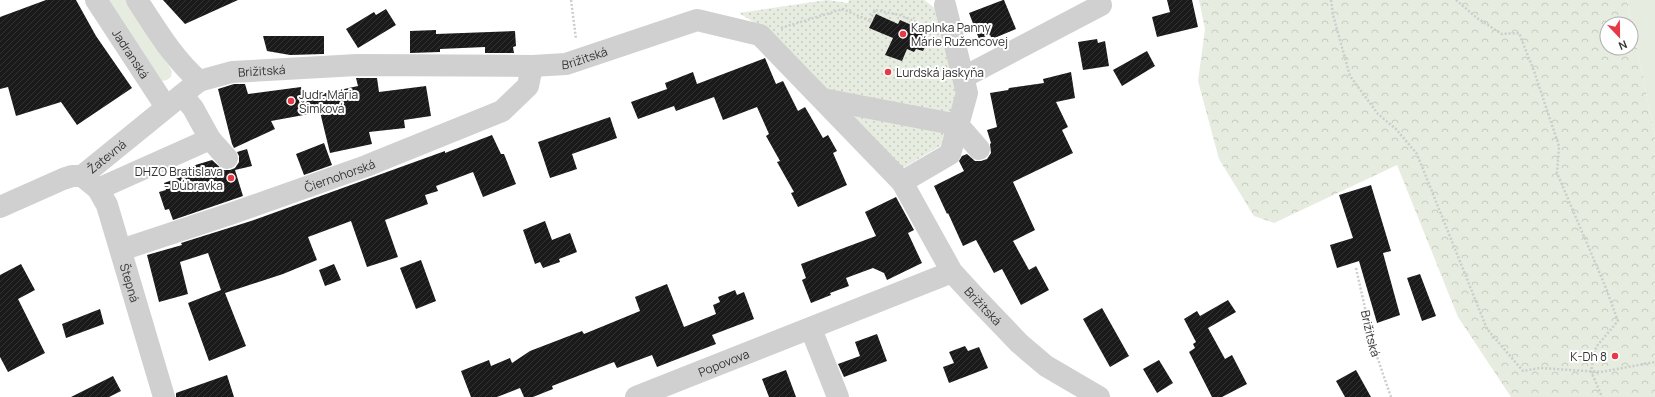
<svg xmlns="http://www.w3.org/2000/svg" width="1655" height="397" font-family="Manrope,sans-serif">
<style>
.grass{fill:#e6ecdf}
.forest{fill:url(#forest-crowns);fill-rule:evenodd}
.park{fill:url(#park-dots)}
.building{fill:url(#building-hatch)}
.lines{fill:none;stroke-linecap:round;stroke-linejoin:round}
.path{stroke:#cdcdcd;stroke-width:2.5;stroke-dasharray:2 2;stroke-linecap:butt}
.minor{stroke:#d0d0d0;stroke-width:22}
.poi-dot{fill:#e63946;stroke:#fff;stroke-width:1.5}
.labels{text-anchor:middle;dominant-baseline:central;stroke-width:4;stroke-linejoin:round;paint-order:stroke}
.poi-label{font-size:12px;fill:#333;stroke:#fff;text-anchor:start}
.street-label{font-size:12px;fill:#333;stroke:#fff}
</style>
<defs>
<pattern id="forest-crowns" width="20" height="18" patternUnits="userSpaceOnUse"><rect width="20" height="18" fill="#e6ecdf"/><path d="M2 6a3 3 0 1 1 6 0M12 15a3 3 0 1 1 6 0" fill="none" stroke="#c6cbc0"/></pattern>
<pattern id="park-dots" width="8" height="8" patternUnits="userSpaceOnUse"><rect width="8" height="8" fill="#e6ecdf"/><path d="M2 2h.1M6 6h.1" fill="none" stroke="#c6cbc0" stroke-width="1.8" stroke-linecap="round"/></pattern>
<pattern id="building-hatch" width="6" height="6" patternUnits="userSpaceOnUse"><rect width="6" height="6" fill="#1a1a1a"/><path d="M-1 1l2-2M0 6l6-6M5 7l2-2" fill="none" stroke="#333"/></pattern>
</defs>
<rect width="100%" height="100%" fill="#fff"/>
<path class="grass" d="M108 0H126L172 71 171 77 167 80 162 81Z
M1627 0H1655V136Z"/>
<path class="forest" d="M1199 0H1627L1655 136V397H1511L1458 317 1397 165 1274 223 1254 216 1219 159 1198 81 1205 29ZM1607 24H1631V48H1607Z"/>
<path class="park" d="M827 0 848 3 849 0H924L945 16 959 91 940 146 903 168 763 28 739 13Z"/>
<path class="building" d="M46 0H76L96 36 132 88 77 125 61 102 16 116 8 87 0 89V17Z
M163 0H238L185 24Z
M1003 0H1004L1016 29 992 39 990 35 979 39 969 13Z
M1167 0H1192L1198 27 1157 37 1152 17 1170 12Z
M386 9 396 25 358 48 346 29 374 12 376 15Z
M876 14 898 24 900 20 923 30 922 36 929 39 923 51 916 49 914 52 907 49 902 61 885 55 893 38 869 28Z
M436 30V34L515 31 516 46 513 47 514 53H485V47L440 49V52L410 53V31Z
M263 36H324V54L290 55 267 51Z
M1097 39 1098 43 1105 41 1109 66 1083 70 1078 42Z
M1147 51 1155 66 1122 86 1113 70Z
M765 58 776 84 783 81 798 111 805 107 823 138 828 135 837 151 833 153 847 185 798 207 791 193 794 192 777 162 780 161 766 136 769 134 757 107 723 120 714 97 676 111 674 106 638 119 631 102 667 89 665 83 693 72 697 84Z
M1071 72 1075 98 1056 102 1068 127 1062 130 1073 153 1013 182 1035 230 1013 241 1029 270 1036 266 1049 290 1021 305 1002 269 994 273 976 240 963 246 948 213 947 214 934 186 964 171 959 161 962 156 967 154 975 161H981L987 159 991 153 990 144 991 143 987 130 997 127 990 93 1008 90 1009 88 1044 83 1043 79Z
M356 78H377L379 92 426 86 431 116 404 120 405 128 369 132 372 144 330 153 320 112 271 121 275 129 234 148 232 144 218 89 234 84H245L248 94 301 87 303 98 358 86Z
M610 117 617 138 572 154 577 169 550 178 538 142Z
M492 135 501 154H504L516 184 483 197 473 172 436 186 438 191 425 195 428 204 385 220 398 257 367 267 351 221 308 237 317 260 283 274 225 293 246 346 209 361 188 303 221 290 208 253 180 262 188 294 159 302 147 255 182 245 181 243 251 221 445 151V153Z
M324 143 332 165 304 175 296 154Z
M247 149 252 166 235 170 243 196 173 220 169 209 165 210 159 192 166 190 164 183 181 177 179 170 212 160 223 170H230L235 168 239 162V156L237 152Z
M1371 185 1391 251 1383 253 1400 315 1377 323 1359 261 1337 268 1330 245 1353 238 1339 195Z
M896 197 914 230 908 233 922 263 887 280 884 273 873 268 846 278 849 286 830 293 831 295 811 303 802 280 806 278 801 264 876 236 865 212Z
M545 221 552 240 570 233 577 252 559 259 560 262 543 268 540 262 535 264 523 230Z
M421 260 436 301 416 309 400 268Z
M21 264 35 290 18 299 45 353 8 372 0 357V275Z
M334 264 341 280 325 286 319 270Z
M1420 274 1436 316 1422 321 1407 278Z
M667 284 684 327 716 314 713 305 720 302 718 297 735 290 737 295 744 292 754 319 712 335 716 344 657 367 652 355 617 368 614 362 552 386 553 389 533 397H524L520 388 497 397H471L461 371 489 360 491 366 510 358 512 363 530 351 582 331 584 334 640 311 635 297Z
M1228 300 1236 312 1208 328 1225 359 1232 355 1247 384 1222 397H1212L1189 352 1195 348 1193 344 1196 342 1184 319 1197 311 1200 316Z
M1102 308 1129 356 1110 367 1083 319Z
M100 309 104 324 66 338 62 324Z
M877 334 887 361 844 377 838 364 860 356 855 342Z
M965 346 968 351 979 347 988 368 949 383 943 367 954 363 949 352Z
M1159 360 1173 383 1157 393 1143 369Z
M786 370 796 397H769L762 379Z
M1356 370 1371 397H1345L1336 381Z
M227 375 234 397H176V393Z
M113 376 121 391 109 397H71Z"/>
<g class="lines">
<g class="path">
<path d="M571 0 576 39"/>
<path d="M1331 0 1333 15 1350 76 1378 114 1396 129 1417 154 1487 329 1523 371 1540 368 1601 372 1655 362"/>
<path d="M1456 0 1477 18 1502 34 1519 33 1534 71 1559 146 1557 173 1606 288 1618 321 1596 347 1591 371 1602 397"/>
<path d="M870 20 875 10 900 15 923 25 928 24"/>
<path d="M781 28 843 9 872 22"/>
<path id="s1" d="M1356 268 1374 348 1391 397"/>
</g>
<g class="minor">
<path id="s2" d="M96 0 166 107"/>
<path d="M137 0C156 29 173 58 199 81"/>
<path d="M964 77 1101 5"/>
<path d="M823 99 958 125 979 149"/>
<path d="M210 139 227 158"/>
<path id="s3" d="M82 176 98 189 107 205 164 397"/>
<path d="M902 182 950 154 967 93 945 5"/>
<path d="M98 189 210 139 193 108 182 95"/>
<path id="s4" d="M0 207 63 179 72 176H82L199 81 232 72 357 65 532 66 566 64 697 20 760 35 902 182 952 272 974 296 1019 343 1046 366 1099 397"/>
<path id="s5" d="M121 250 233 213 366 166 502 111 528 86 532 66"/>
<path d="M811 329 838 397"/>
<path id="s6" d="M636 397 952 272"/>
</g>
</g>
<g class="poi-dot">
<circle cx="903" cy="34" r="4"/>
<circle cx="888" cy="72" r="4"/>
<circle cx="291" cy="101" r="4"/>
<circle cx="231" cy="178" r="4"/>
<circle cx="1615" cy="356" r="4"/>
</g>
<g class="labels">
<g class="poi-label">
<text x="911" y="27">Kaplnka Panny<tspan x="911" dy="14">Márie Ružencovej</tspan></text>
<text x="896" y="72">Lurdská jaskyňa</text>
<text x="299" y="94">Judr. Mária<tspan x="299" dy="14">Šimková</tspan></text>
<text x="223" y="171" text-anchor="end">DHZO Bratislava<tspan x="223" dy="14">- Dúbravka</tspan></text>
<text x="1607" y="356" text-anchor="end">K-Dh 8</text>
</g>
<g class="street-label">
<text stroke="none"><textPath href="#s2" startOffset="64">Jadranská</textPath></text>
<text stroke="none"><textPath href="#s4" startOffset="627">Brižitská</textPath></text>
<text stroke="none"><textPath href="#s4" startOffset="303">Brižitská</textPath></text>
<text stroke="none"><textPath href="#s4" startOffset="120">Žatevná</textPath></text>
<text stroke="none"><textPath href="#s5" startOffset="231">Čiernohorská</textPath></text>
<text stroke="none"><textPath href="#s3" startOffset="120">Štepná</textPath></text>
<text stroke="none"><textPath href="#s4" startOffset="1164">Brižitská</textPath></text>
<text stroke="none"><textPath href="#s1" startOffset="67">Brižitská</textPath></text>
<text stroke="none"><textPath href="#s6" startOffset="94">Popovova</textPath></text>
</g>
</g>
<g transform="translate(1619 36) rotate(158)"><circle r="19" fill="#ffffff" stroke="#adadad"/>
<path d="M0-3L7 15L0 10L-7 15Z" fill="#e63946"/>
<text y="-6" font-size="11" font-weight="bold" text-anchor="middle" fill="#333333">N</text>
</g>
</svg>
